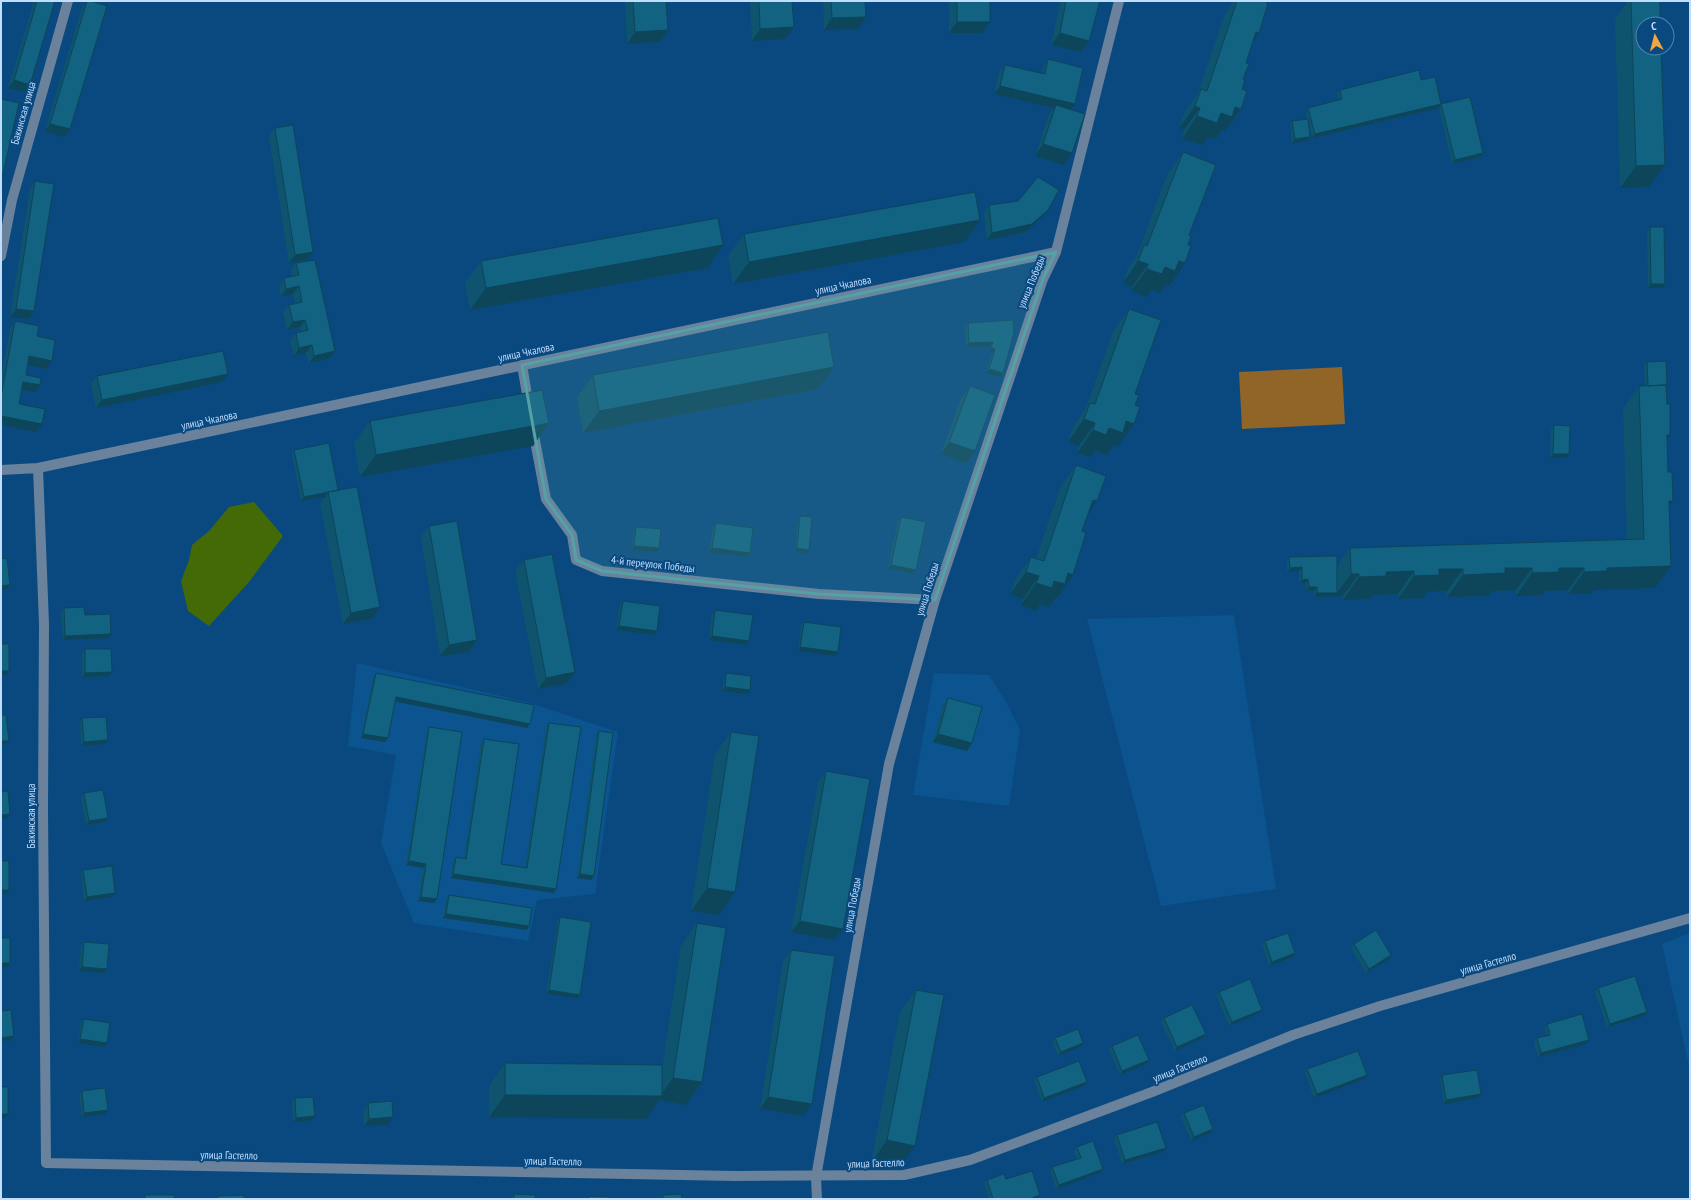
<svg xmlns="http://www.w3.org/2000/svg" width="1691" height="1200" font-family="'PT Sans Narrow',sans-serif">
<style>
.built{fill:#0b548f}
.grass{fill:#916427}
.water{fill:#436a07}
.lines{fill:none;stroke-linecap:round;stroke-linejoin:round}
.minor{stroke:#6a829c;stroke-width:10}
.wall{fill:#0f546f}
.shaded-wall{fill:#0d455a}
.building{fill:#126281;stroke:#0d455a}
.marked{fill:#56a0a8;fill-opacity:0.2;stroke:#56a0a8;stroke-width:3;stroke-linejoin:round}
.labels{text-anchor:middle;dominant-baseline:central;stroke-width:4;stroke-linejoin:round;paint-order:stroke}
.street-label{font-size:11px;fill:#c1defe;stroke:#09497f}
</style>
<rect width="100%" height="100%" fill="#09497f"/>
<path class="built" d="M1234 615 1276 889 1161 906 1087 619Z
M357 663 527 702 618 732 595 894 537 900 528 941 414 923 381 843 396 755 348 746Z
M934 673 989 675 1006 702 1020 730 1009 806 913 795Z
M1690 933V1071L1662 944Z"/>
<path class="grass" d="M1342 367 1345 424 1242 429 1239 372Z"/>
<path class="water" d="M254 502 283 536 249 582 209 626 188 611 181 581 189 560 192 545 209 531 229 507Z"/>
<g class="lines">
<path class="minor" d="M1 256 12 200 68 1
M522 365 529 406
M533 430 546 499 572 535 576 560 602 571 819 594 935 600
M38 468 44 624 43 809 46 1163 735 1176 904 1175 970 1160 1152 1092 1293 1035 1380 1006 1690 918
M1 470 38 468 1056 252
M817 1199 816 1177 889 764 935 600 1043 279 1056 252 1119 1"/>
</g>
<path class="wall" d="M34 1H55L30 85 25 92 8 88Z
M87 1H91L64 137 45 131 82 8Z
M625 1H666L668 30 660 42 627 44Z
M750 1H792L785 39 752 41Z
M823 1H865L858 29 824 30Z
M949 1H990V22L982 33H949Z
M1062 1H1100L1081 52 1051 45 1060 3Z
M1234 1H1263L1252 43 1246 63 1241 109 1225 131 1222 130 1216 139 1208 137 1202 145 1182 139 1184 130 1179 128 1185 112 1198 93 1224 16Z
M1628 1H1660L1665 165 1649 187 1620 188 1615 19Z
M1048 59 1075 104 1071 110 1072 153 1064 165 1035 156 1048 116 1054 108 994 94 999 72 1005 65 1042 73 1043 67Z
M1421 80 1483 153 1481 157 1452 164 1439 108 1312 138 1309 124 1310 137 1308 141 1292 143 1290 125 1292 121 1307 119 1306 112 1308 108 1339 100 1337 93 1340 90Z
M275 128 313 252 307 260 289 263 269 136Z
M1183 152 1189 235 1185 263 1169 286 1166 284 1160 293 1151 290 1146 297 1131 291 1132 287 1123 283 1128 268 1136 258 1167 175Z
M35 181 29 319 10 317 30 189Z
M989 205 1042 217 1026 232 987 240 984 213Z
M1650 227 1665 284 1662 288H1648L1647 231Z
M744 234 965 242 733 284 728 256Z
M723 245 708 268 470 310 465 283 481 261Z
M296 263 329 359 309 363 306 353 294 356 290 341 296 333 301 332 300 327 287 330 283 312 289 305 295 303 293 294 281 296 279 286 284 278 292 276 291 271Z
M1129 309 1135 405 1134 424 1118 446 1114 445 1107 455 1095 451 1090 457 1077 453 1079 446 1068 442 1074 425 1086 408 1113 332Z
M1013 320 1000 377 986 373 992 353 989 352 990 346 966 347 965 327 968 323Z
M15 321 37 336 46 369 27 365 26 375 40 385 35 392 22 390 19 404 42 424 37 432 1 425V376L10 329Z
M1647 362 1666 386 1667 440 1671 566 1655 588 1594 590 1592 594H1568V590L1545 591 1543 595 1516 596V590L1492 591 1489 596 1447 597V591L1427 592 1423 598 1398 599V594L1373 595 1370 599 1343 600V596L1314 597V590L1306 591V583H1299V571L1287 572V561L1289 557 1337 566 1350 548 1627 539 1623 409 1639 386H1645L1644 365Z
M834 367 818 389 583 433 577 397 593 375Z
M97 376 222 382 96 408 91 384Z
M970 386 975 451 967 463 941 454 961 398Z
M370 421 549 423 533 446 360 477 354 443Z
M1554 425 1569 454 1566 458H1550L1551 429Z
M294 450 338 490 372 619 343 624 320 504 325 497 301 501 292 454Z
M1076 465 1089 512 1082 531 1073 575 1057 598 1056 597 1049 607 1040 604 1036 611 1021 605 1023 599 1010 594 1015 580 1031 557 1036 559 1060 488Z
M800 516 809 550 806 554 795 552 798 520Z
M901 517 916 570 913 574 888 568 898 521Z
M716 523 750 553 747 557 709 552 713 527Z
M429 526 477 640 469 652 440 656 421 537Z
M636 527 656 552 632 550 634 531Z
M524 560 566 684 538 689 515 571Z
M623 601 654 635 616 630 620 605Z
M64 608 85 615 111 634 108 638 63 640 61 612Z
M715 610 749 641 746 645 709 640 712 614Z
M804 622 838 652 835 656 798 651 801 626Z
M85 649 112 672 109 676 82 677V653Z
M376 673 530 724 527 728 395 701 388 738 385 742 361 738 373 677Z
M726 673 747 694 722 691 724 677Z
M948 698 967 751 933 742 942 706Z
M82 718 108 740 105 744 81 746 80 722Z
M549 723 554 893 451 878 453 861 456 857 464 859 481 743 484 739 501 864 525 868 546 727Z
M429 727 437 899 434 903 418 901 423 868 406 865 427 731Z
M599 731 591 880 577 878 596 735Z
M731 732 719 915 691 911 715 754Z
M826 771 843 929 834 940 791 932 818 783Z
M84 793 108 818 105 822 86 825 81 797Z
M83 870 112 897 84 901 81 874Z
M449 895 527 930 443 918 446 899Z
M560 917 577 998 546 994 558 921Z
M697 923 702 1082 686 1105 659 1100 646 1119 489 1117V1086L505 1063 662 1069 681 946Z
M1265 941 1293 957 1269 966 1262 945Z
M84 942 104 973 79 971 81 946Z
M1354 944 1391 955 1389 959 1366 973 1351 948Z
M791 950 803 1116 760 1109 783 961Z
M1598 988 1647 1012 1644 1016 1607 1027 1595 992Z
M916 990 899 1168 871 1163 900 1012Z
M1219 992 1262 1010 1259 1013 1229 1026 1216 995Z
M1164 1018 1206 1034 1203 1038 1175 1051 1161 1022Z
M84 1019 107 1043 105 1047 78 1043 81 1022Z
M1547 1024 1586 1044 1538 1057 1534 1042 1537 1038 1547 1036 1544 1028Z
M1055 1038 1083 1043 1080 1047 1058 1056 1052 1042Z
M1112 1046 1146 1064 1120 1075 1109 1050Z
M1307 1069 1367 1075 1364 1079 1314 1098 1305 1073Z
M1442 1075 1481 1094 1478 1098 1444 1104 1440 1079Z
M1037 1077 1087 1082 1084 1086 1042 1102 1034 1081Z
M82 1091 105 1114 82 1117 79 1095Z
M295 1098 312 1120 293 1122 292 1102Z
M368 1103 388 1125 364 1126 363 1111Z
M1184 1113 1213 1129 1211 1133 1191 1141 1181 1117Z
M1117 1135 1166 1148 1163 1152 1122 1164 1114 1139Z
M1077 1147 1100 1173 1056 1189 1050 1171 1052 1167 1077 1159 1074 1151Z
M1006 1179 1037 1199H989L984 1184 987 1180Z
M514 1194 535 1199H511V1198Z
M663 1195 682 1199H660Z"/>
<path class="shaded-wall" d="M866 17 858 29 824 30 832 18Z
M957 22H990L982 33H949Z
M794 27 785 39 752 41 760 29Z
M668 30 660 42 627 44 635 32Z
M1256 32 1259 33 1243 56Z
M1060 33 1089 41 1081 52 1051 45Z
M14 80 30 85 25 92 8 88Z
M1000 86 1075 104 1069 112 1056 105 1054 108 994 94Z
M1441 104 1439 108 1312 138 1315 134Z
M1195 106 1200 108 1184 130 1179 128Z
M1235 107 1241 109 1225 131 1222 130 1216 139 1208 137 1202 145 1182 139 1197 116 1221 113Z
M50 124 70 129 64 137 45 131Z
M1310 137 1308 141 1292 143 1295 139Z
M1043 144 1072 153 1064 165 1035 156Z
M1483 153 1481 157 1452 164 1455 160Z
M1665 165 1649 187 1620 188 1636 166Z
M1048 210 1042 217 1026 232 987 240 992 233Z
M980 220 965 242 733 284 749 262Z
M723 245 708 268 470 310 486 288Z
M313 252 307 260 289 263 295 255Z
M1138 261 1148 264 1132 287 1123 283Z
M1179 261 1185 263 1169 286 1166 284 1160 293 1151 290 1146 297 1131 291 1147 269 1165 267Z
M1651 284H1665L1662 288H1648Z
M299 286 293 294 281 296 286 289Z
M16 309 34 311 29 319 10 317Z
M305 320 300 327 287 330 293 322Z
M993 342 990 346 966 347 969 343Z
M312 345 306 353 294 356 299 348Z
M991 348 995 349 992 353 989 352Z
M335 351 329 359 309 363 314 356Z
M29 356 52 361 46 369 24 364Z
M834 367 818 389 583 433 599 411Z
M989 369 1003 373 1000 377 986 373Z
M228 374 222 382 96 408 102 400Z
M23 382 40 385 35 392 18 389Z
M1 416 42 424 37 432 1 425Z
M1084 419 1095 423 1079 446 1068 442Z
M1126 421 1134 424 1118 446 1114 445 1107 455 1095 451 1090 457 1077 453 1093 430 1109 428Z
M549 423 533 446 360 477 376 455Z
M1667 435H1670L1655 458Z
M949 442 975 451 967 463 941 454Z
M1553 454H1569L1566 458H1550Z
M328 493 325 497 301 501 304 497Z
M1093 500 1097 501 1081 524Z
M1669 501H1673L1657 523Z
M634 546 659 548 656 552 632 550Z
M712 548 750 553 747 557 709 552Z
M797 548 809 550 806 554 795 552Z
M891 565 916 570 913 574 888 568Z
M1671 566 1655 588 1594 590 1592 594H1568L1584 572 1607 568Z
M1302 567 1299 571 1287 572 1290 568Z
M1505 568H1532L1516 590 1492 591 1489 596 1447 597 1463 575Z
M1559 568H1584L1568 590 1545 591 1543 595 1516 596 1532 573Z
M1439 569H1463L1447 591 1427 592 1423 598 1398 599 1414 576Z
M1414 571 1398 594 1373 595 1370 599 1343 600 1359 577 1386 572Z
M1026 572 1039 576 1023 599 1010 594Z
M1068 573 1073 575 1057 598 1056 597 1049 607 1040 604 1036 611 1021 605 1036 583 1054 581Z
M1351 574H1359L1343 596 1314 597 1317 593H1337Z
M1308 579 1306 583H1299L1302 580Z
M10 585 7 589 1 590V586Z
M1309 587H1317L1314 590 1306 591Z
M380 607 372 619 343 624 351 613Z
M619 626 657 631 654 635 616 630Z
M111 634 108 638 63 640 65 636Z
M712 636 749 641 746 645 709 640Z
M477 640 469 652 440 656 449 645Z
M800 647 838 652 835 656 798 651Z
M1 671H9L6 675H1Z
M112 672 109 676 82 677 85 673Z
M575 672 566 684 538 689 546 678Z
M725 687 750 690 747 694 722 691Z
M396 697 530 724 527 728 393 701Z
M363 734 388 738 385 742 361 738Z
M938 734 972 743 967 751 933 742Z
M108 740 105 744 81 746 84 742Z
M1 741H9L6 744 1 745Z
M10 814 7 818 1 819V815Z
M108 818 105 822 86 825 89 821Z
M409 861 426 864 423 868 406 865Z
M453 874 556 889 554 893 451 878Z
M580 874 594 876 591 880 577 878Z
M707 888 735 892 719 915 691 911Z
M1 890H9L7 894H1Z
M115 893 112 897 84 901 87 897Z
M421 897 437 899 434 903 418 901Z
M446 914 529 926 527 930 443 918Z
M800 921 843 929 834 940 791 932Z
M1295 953 1293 957 1269 966 1272 962Z
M1391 955 1389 959 1366 973 1369 969Z
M1 963H10L7 967H1Z
M82 967 107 969 104 973 79 971Z
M549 990 580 995 577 998 546 994Z
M1262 1010 1259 1013 1229 1026 1232 1022Z
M1647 1012 1644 1016 1607 1027 1610 1024Z
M1206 1034 1203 1038 1175 1051 1177 1047Z
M14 1036 11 1040 1 1041V1038Z
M80 1039 107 1043 105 1047 78 1043Z
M1589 1040 1586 1044 1538 1057 1541 1053Z
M1083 1043 1080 1047 1058 1056 1061 1052Z
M1149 1060 1146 1064 1120 1075 1122 1071Z
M1367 1075 1364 1079 1314 1098 1317 1094Z
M673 1078 702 1082 686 1105 659 1100 646 1119 489 1117 505 1095 660 1096Z
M1087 1082 1084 1086 1042 1102 1044 1098Z
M1481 1094 1478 1098 1444 1104 1446 1100Z
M768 1097 812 1104 803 1116 760 1109Z
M108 1110 105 1114 82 1117 84 1113Z
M1 1114H8L5 1118H1Z
M315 1116 312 1120 293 1122 296 1118Z
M393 1117 388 1125 364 1126 369 1119Z
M1213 1129 1211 1133 1191 1141 1194 1137Z
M887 1140 915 1146 899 1168 871 1163Z
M1166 1148 1163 1152 1122 1164 1125 1160Z
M1103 1169 1100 1173 1056 1189 1059 1185Z
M1040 1195 1037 1199H1029Z"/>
<path class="building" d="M37 1H55L30 85 14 80Z
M87 1H91L107 6 70 129 50 124Z
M633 1H666L668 30 635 32Z
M759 1H792L794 27 760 29Z
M831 1H865L866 17 832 18Z
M957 1H990V22H957Z
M1066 1H1100L1089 41 1060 33Z
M1237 1H1263L1268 3 1259 33 1256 32 1246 63 1249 64 1243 79 1245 80 1242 89 1247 91 1241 109 1235 107 1232 117 1221 113 1217 123 1197 116 1200 108 1195 106 1201 89 1207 91Z
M1631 1H1660V24H1643V48H1661L1665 165 1636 166Z
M1048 59 1083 68 1075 104 1000 86 1005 65 1045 74Z
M1419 70 1421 80 1435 77 1441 104 1470 97 1483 153 1455 160 1441 104 1315 134 1308 108 1342 99 1340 90Z
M1 99 19 103 1 182Z
M1056 105 1085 114 1072 153 1043 144Z
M1308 119 1310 137 1295 139 1292 121Z
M293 125 313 252 295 255 275 128Z
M1183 152 1216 165 1189 235 1191 236 1188 245 1191 246 1185 263 1179 261 1175 271 1165 267 1162 274 1147 269 1148 264 1138 261 1144 245 1147 246Z
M1038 177 1059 190 1048 210 1032 224 992 233 989 205 1018 201Z
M35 181 54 184 34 311 16 309Z
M975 192 980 220 749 262 744 234Z
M718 218 723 245 486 288 481 261Z
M1650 227H1664L1665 284H1651Z
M315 260 335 351 314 356 312 345 299 348 296 333 308 330 305 320 293 322 289 305 302 302 299 286 286 289 284 278 299 275 296 263Z
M1129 309 1161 320 1135 394 1139 395 1135 405 1140 407 1134 424 1126 421 1123 433 1109 428 1106 435 1093 430 1095 423 1084 419 1090 403 1095 404Z
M1013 320 1014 333 1003 373 989 369 995 349 991 348 993 342 969 343 968 323Z
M15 321 39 326 37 336 55 340 52 361 29 356 26 375 41 378 40 385 23 382 19 404 45 409 42 424 1 416V397Z
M828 332 834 367 599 411 593 375Z
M223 351 228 374 102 400 97 376Z
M1666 361 1667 385 1648 386 1647 362Z
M1666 385 1667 404H1670V435H1667L1668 472H1672L1673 501H1669L1671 566 1607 568V571L1584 572V568H1559V572L1532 573V568H1505V573L1463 575V569H1439V575L1414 576V571L1386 572V576L1359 577V574H1351L1350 548 1644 539 1639 386Z
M970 386 995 395 975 451 949 442Z
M542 390 549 423 376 455 370 421Z
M1554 425 1570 426 1569 454H1553Z
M329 443 338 490 304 497 294 450Z
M1076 465 1106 476 1097 501 1093 500 1082 531 1086 533 1073 575 1068 573 1065 584 1054 581 1052 588 1036 583 1039 576 1026 572 1031 557 1044 561Z
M357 487 380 607 351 613 328 492Z
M800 516 812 517 809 550 797 548Z
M901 517 926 522 916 570 891 565Z
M457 521 477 640 449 645 429 526Z
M716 523 753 528 750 553 712 548Z
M636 527 661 529 659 548 634 546Z
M552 554 575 672 546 678 524 560Z
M1337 556V593H1317V587H1309L1308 579 1302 580V567L1290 568 1289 557Z
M7 558 10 585 1 586V559Z
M623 601 660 606 657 631 619 626Z
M84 607 85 615 110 614 111 634 65 636 64 608Z
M715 610 753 615 749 641 712 636Z
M804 622 841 627 838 652 800 647Z
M1 644H9V671H1Z
M85 649H111L112 672 85 673Z
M376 673 534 705 530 724 396 697 388 738 363 734Z
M726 673 751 676 750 690 725 687Z
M948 698 982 707 972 743 938 734Z
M1 715H6L9 741H1Z
M106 717 108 740 84 742 82 718Z
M549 723 581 727 556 889 453 874 456 857 466 859 484 739 519 744 501 864 527 868Z
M429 727 462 732 437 899 421 897 426 864 409 861Z
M599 731 613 733 594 876 580 874Z
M731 732 759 736 735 892 707 888Z
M826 771 870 779 843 929 800 921Z
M103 790 108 818 89 821 84 793Z
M8 791 10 814 1 815V792Z
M1 861H9V890H1Z
M112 866 115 893 87 897 83 870Z
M449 895 532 908 529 926 446 914Z
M560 917 591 922 580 995 549 990Z
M697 923 726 928 702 1082 673 1078Z
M1376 930 1391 955 1369 969 1354 944Z
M1288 933 1295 953 1272 962 1265 941Z
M1 938H10V963H1Z
M84 942 109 944 107 969 82 967Z
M791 950 835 956 812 1104 768 1097Z
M1635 976 1647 1012 1610 1024 1598 988Z
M1250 979 1262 1010 1232 1022 1219 992Z
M916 990 944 995 915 1146 887 1140Z
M1192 1005 1206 1034 1177 1047 1164 1018Z
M11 1010 14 1036 1 1038V1011Z
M1582 1014 1589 1040 1541 1053 1537 1038 1550 1035 1547 1024Z
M84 1019 110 1023 107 1043 80 1039Z
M1078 1029 1083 1043 1061 1052 1055 1038Z
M1138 1035 1149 1060 1122 1071 1112 1046Z
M1358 1051 1367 1075 1317 1094 1307 1069Z
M1079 1061 1087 1082 1044 1098 1037 1077Z
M505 1063 662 1065V1096L505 1095Z
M1477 1070 1481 1094 1446 1100 1442 1075Z
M1 1087H8V1114H1Z
M105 1088 108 1110 84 1113 82 1091Z
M313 1097 315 1116 296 1118 295 1098Z
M392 1101 393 1117 369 1119 368 1103Z
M1204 1105 1213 1129 1194 1137 1184 1113Z
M1157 1122 1166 1148 1125 1160 1117 1135Z
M1093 1141 1103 1169 1059 1185 1052 1167 1081 1158 1077 1147Z
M1032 1171 1040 1195 1029 1199H993L987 1180 1004 1174 1006 1179Z
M514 1194 536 1195 535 1199H514Z
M681 1194 682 1199H663V1195Z
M145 1195H174V1199H145Z
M244 1195V1199H218V1196Z
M589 1196 610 1197V1199H589Z"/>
<path class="marked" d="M1056 252 1043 279 935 600 819 594 602 571 576 560 572 535 546 499 522 365Z"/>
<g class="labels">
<g class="street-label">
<text transform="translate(23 113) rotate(-74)">Бакинская улица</text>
<text transform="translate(1031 282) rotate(-68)">улица Победы</text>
<text transform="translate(843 285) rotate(-12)">улица Чкалова</text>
<text transform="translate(526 352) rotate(-12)">улица Чкалова</text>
<text transform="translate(209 420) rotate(-12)">улица Чкалова</text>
<text transform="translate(653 564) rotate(6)">4-й переулок Победы</text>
<text transform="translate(927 589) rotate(-73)">улица Победы</text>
<text transform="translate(31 816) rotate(-90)">Бакинская улица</text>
<text transform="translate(852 905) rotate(-80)">улица Победы</text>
<text transform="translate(1488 963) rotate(-16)">улица Гастелло</text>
<text transform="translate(1180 1068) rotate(-22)">улица Гастелло</text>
<text transform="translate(229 1155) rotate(1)">улица Гастелло</text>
<text transform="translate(553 1161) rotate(1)">улица Гастелло</text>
<text transform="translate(876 1163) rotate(-2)">улица Гастелло</text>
</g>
</g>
<rect width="1691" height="1200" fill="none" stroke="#c1defe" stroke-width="4"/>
<g transform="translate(1655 36) rotate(353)"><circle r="19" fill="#09497f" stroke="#5385b2"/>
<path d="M0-3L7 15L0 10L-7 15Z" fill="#f1a63f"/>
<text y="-6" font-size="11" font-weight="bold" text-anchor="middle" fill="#c1defe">С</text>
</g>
</svg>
